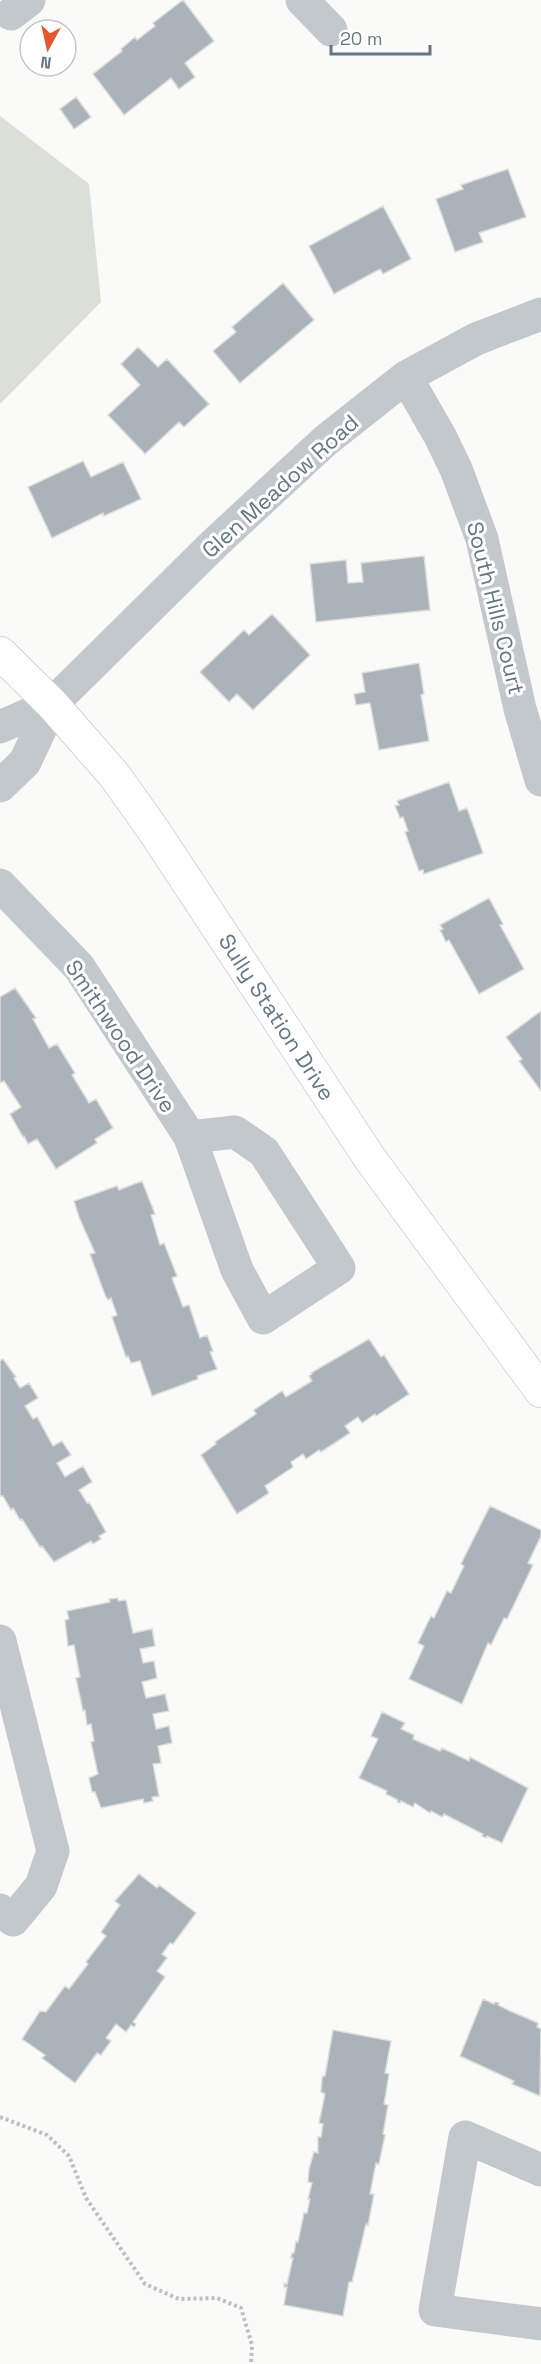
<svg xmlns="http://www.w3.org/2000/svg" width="541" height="2364" font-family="'Space Grotesk',sans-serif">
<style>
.green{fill:#dadfd7}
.building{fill:#aab3b9;stroke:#dcdcda;stroke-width:1.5}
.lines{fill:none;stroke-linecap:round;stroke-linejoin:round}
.secondary-casing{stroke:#b3babf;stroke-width:34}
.path{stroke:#bbbfc2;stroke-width:4;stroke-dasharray:3 3;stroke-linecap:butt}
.street{stroke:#c3c8cc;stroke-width:33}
.secondary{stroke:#fff;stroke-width:33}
.labels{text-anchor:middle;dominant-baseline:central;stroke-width:6;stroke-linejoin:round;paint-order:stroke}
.street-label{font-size:22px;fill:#657683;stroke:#fff}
</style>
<rect width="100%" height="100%" fill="#fafaf8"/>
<path class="green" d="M0 116 89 184 101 302 0 404Z"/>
<path class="building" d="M183 0 214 41 185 63 195 77 179 89 171 78 124 115 93 74 122 51 121 49 135 37 137 40 155 26 153 23Z
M76 97 91 117 74 129 60 109Z
M508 169 526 217 479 233 483 242 455 252 436 199 463 189 461 185Z
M383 206 411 259 383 274 380 269 334 294 309 246Z
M283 283 314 320 240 383 213 351 236 332 232 327Z
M138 347 158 367 167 359 209 404 184 427 179 422 145 454 108 415 140 385 121 364Z
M83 461 91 477 123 462 141 499 104 516 103 513 52 538 28 487Z
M424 556 430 610 316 622 310 564 346 560 348 583 363 582 361 563Z
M272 614 310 655 253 710 237 694 229 702 200 672 244 630 249 635Z
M419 663 424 694 421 695 429 741 379 750 370 703 356 705 354 694 365 692 362 673Z
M449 782 459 811 467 808 483 853 424 874 423 870 419 871 405 832 408 831 403 817 400 818 395 806 399 805 397 801Z
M489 898 503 924 500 925 524 969 479 994 449 940 446 942 440 930 443 929 440 925Z
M15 988 36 1018 33 1019 49 1048 57 1044 75 1073 72 1075 89 1103 96 1099 113 1128 95 1139 97 1143 56 1169 37 1139 28 1144 24 1136 23 1137 10 1114 21 1107 4 1081 0 1083V997Z
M541 1011V1091L519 1061 522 1059 506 1037Z
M142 1181 155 1214 151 1215 160 1245 164 1243 177 1276 172 1278 183 1307 189 1305 200 1338 207 1335 213 1351 210 1352 217 1369 197 1376 198 1379 152 1396 140 1361 131 1363 128 1356 126 1357 112 1317 117 1315 111 1298 108 1300 105 1295 90 1254 95 1253 79 1217 74 1201 117 1186 119 1190Z
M369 1339 381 1357 384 1355 409 1394 376 1416 375 1414 362 1423 358 1417 345 1426 350 1433 321 1452 319 1450 306 1459 303 1454 291 1462 293 1467 265 1486 269 1493 237 1514 201 1455 216 1444 215 1442 256 1414 254 1410 282 1391 286 1397 312 1381 309 1376 312 1374 311 1373Z
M3 1359 16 1377 14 1378 20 1388 29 1383 38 1398 25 1406 33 1419 37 1417 53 1446 62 1441 71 1455 57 1463 65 1477 83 1466 92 1482 79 1490 87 1503 89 1502 106 1532 99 1536 101 1539 93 1544 91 1541 54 1562 42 1546 40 1547 22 1519 20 1520 13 1508 11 1510 3 1496H0V1361Z
M490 1506 541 1530V1536L528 1563 533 1565 507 1619 504 1618 491 1645 488 1643 462 1704 409 1679 424 1646 418 1643 431 1616 434 1618 447 1591 451 1593 464 1566 461 1564Z
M118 1598V1601L126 1600 133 1633 152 1629 155 1646 140 1649 143 1663 154 1661 157 1678 142 1682 146 1698 165 1694 169 1711 153 1714 156 1729 169 1726 172 1743 158 1746 161 1763 153 1764 159 1796 152 1797 153 1801 144 1803 143 1799 101 1808 95 1792H92L89 1778 98 1774 91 1742 94 1741 91 1724 87 1725 85 1710 83 1711 76 1678 80 1677 74 1645 68 1646 65 1620 69 1619 67 1611 110 1602 109 1599Z
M382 1712 405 1723 401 1729 414 1735 413 1739 440 1751 442 1748 469 1761 470 1757 528 1788 502 1843 487 1836 486 1838 482 1836 483 1834 444 1814 442 1817 431 1811 430 1813 415 1803 413 1807 401 1801 400 1803 397 1802 398 1800 386 1794 387 1791 359 1778 378 1739 371 1736Z
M139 1874 157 1888 159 1885 196 1913 173 1944 170 1943 162 1954 167 1958 157 1971 165 1977 133 2022 136 2024 134 2027 131 2025 126 2032 116 2024 106 2038 111 2041 101 2055 97 2053 75 2083 42 2058 45 2055 22 2039 40 2011 46 2012 65 1986 69 1989 88 1964 86 1962 106 1936 101 1932 120 1905 115 1901Z
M483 1999 494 2004 495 2002 499 2003 498 2005 510 2011 538 2023 537 2027 541 2029 540 2096 512 2084 514 2081 460 2056Z
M333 2030 391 2041 385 2073 389 2074 384 2104 388 2105 383 2134 385 2135 379 2164 376 2163 370 2194H374L368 2225 366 2224 352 2282H349L343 2316 284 2305 287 2287H284V2283L287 2284 293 2258H291L292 2253H294L296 2241 298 2242 304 2213H307L310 2199H308L312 2183 308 2182 309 2169 314 2152 318 2153V2137H321L323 2124 319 2123 325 2094 321 2092 322 2079 323 2076H325Z"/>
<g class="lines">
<g class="secondary-casing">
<path id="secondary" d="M0 653 52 704 115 776 154 831 371 1160 541 1391"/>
</g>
<path class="path" d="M0 2117 47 2135 69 2156 86 2198 145 2284 179 2299 217 2298 241 2308 252 2345 251 2364"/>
<path class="street" d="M302 0 331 30
M11 14 29 0
M406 377 440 436 456 469 482 539 520 709 541 780
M0 727 52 704
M0 786 25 762 52 704 215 543 325 441 406 377 476 339 541 314
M0 885 79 967 190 1137 237 1270 263 1318 339 1268 264 1152 235 1132 190 1137
M0 1641 53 1851 41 1886 13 1920 0 1910
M541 2170 465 2137 435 2310 541 2324"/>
<use href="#secondary" class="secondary"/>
</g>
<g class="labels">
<g class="street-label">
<text transform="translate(280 486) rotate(-42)">Glen Meadow Road</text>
<text transform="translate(496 608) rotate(76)">South Hills Court</text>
<text transform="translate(277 1017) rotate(57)">Sully Station Drive</text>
<text transform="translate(121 1036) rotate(56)">Smithwood Drive</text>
</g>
</g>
<g transform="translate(48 48) rotate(188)"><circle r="28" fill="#ffffff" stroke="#c1c8cd" stroke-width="1.5"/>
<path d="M0-4.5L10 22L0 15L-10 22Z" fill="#e4572e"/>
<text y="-9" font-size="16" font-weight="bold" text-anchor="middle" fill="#657683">N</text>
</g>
<path d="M331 45v9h99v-9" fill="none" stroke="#657683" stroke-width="3"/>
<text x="340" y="45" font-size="18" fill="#657683" stroke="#ffffff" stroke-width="4.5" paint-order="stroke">20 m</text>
</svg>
